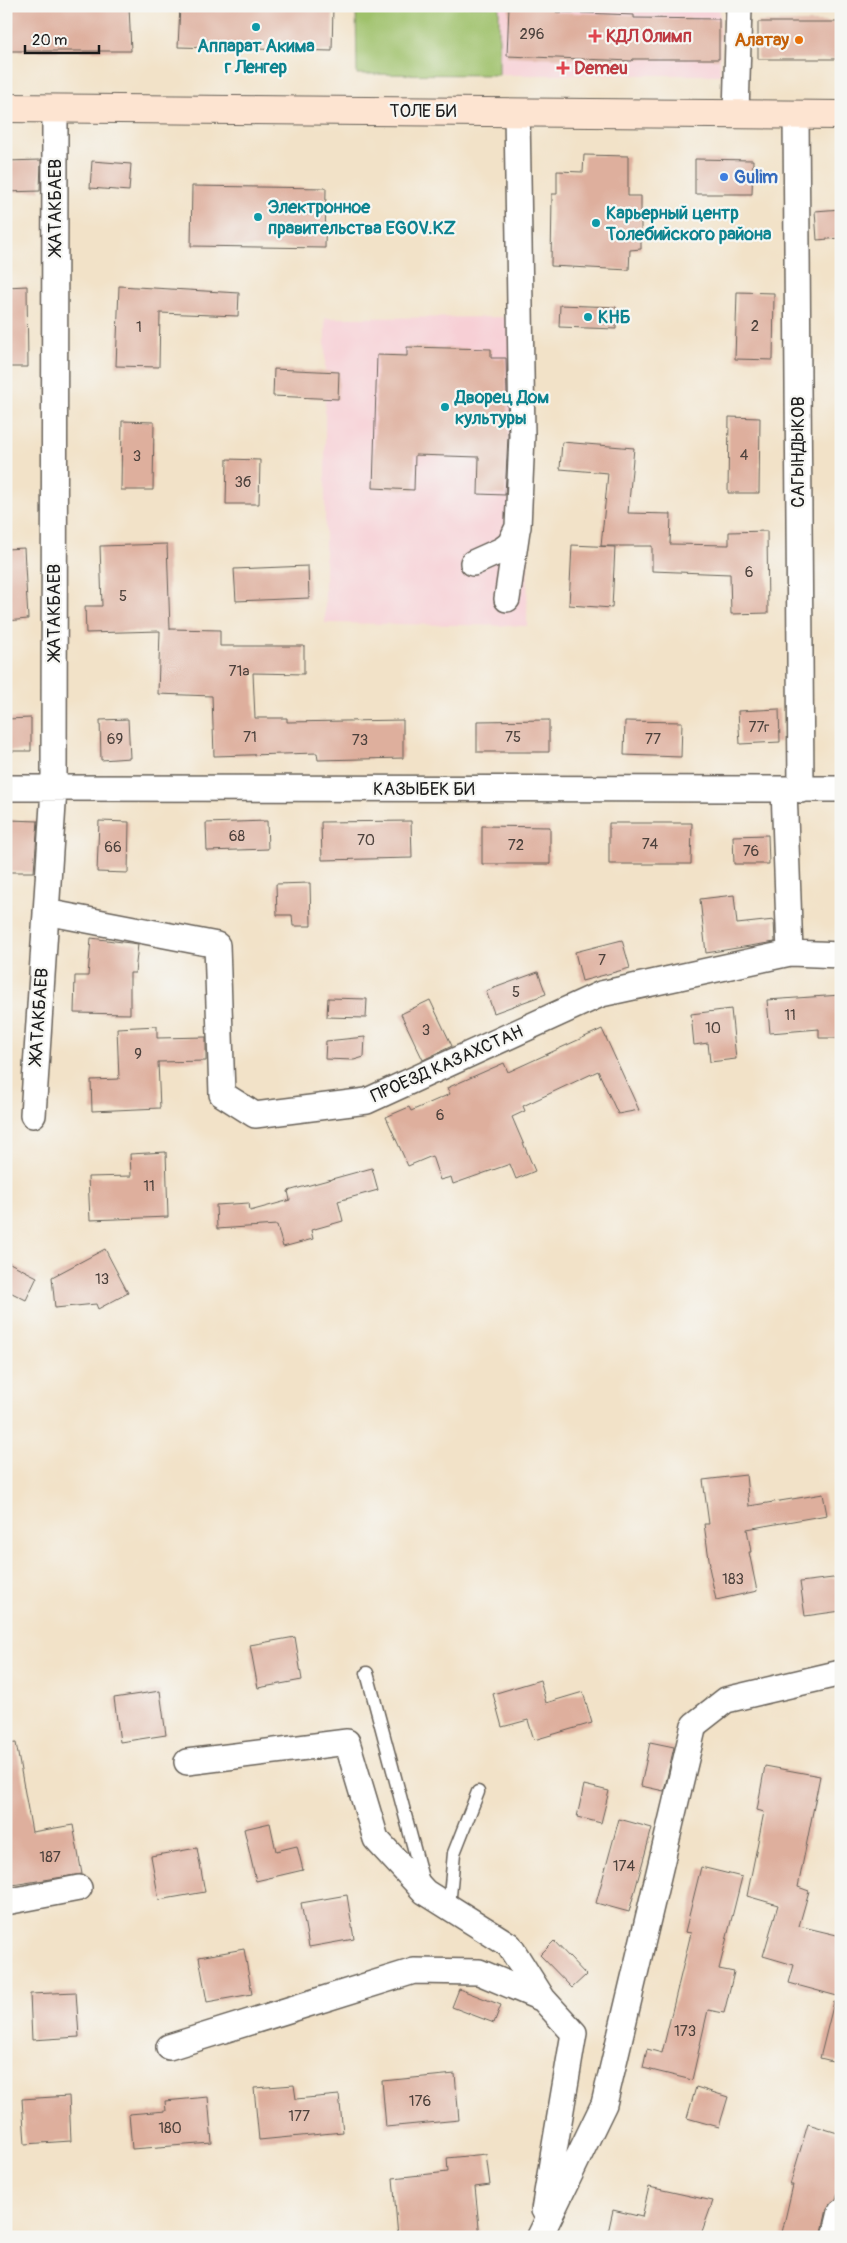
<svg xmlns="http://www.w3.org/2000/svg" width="847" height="2243" font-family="Pangolin,sans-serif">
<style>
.built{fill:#f7cfd5}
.green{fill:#9fc16a;stroke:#5e6e43}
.building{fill:#deaf9d}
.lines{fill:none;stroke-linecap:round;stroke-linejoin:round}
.lane-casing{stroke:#676158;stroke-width:15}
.street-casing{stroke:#676158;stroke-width:28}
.secondary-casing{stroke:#676158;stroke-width:30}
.lane{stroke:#fff;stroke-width:12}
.street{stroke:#fff;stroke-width:25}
.secondary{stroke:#fde4d1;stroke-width:28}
.culture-dot{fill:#0f9aa8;stroke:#f6f6f2;stroke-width:2}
.health-dot{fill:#e0444e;stroke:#f6f6f2;stroke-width:2}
.food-dot{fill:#e8710a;stroke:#f6f6f2;stroke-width:2}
.shop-dot{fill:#3f7fe0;stroke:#f6f6f2;stroke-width:2}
.labels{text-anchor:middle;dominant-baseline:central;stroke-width:4.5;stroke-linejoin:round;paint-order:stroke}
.number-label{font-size:15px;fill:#4c413c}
.health-label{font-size:18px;font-weight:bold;fill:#be3a42;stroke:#f6f6f2;text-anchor:start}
.food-label{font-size:18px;font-weight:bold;fill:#c56008;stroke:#f6f6f2;text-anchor:end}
.culture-label{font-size:18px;font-weight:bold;fill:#0d838f;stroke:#f6f6f2;text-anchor:start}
.street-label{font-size:18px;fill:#1c1c1c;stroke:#f6f6f2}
.shop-label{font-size:18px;font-weight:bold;fill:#366cbe;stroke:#f6f6f2;text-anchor:start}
</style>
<rect width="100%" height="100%" fill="#f6f6f2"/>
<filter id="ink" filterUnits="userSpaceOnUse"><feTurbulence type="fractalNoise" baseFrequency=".02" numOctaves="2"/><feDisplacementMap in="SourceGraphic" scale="10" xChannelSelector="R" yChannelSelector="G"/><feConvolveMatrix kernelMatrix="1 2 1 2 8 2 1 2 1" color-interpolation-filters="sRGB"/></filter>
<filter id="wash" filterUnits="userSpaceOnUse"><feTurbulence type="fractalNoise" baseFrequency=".0096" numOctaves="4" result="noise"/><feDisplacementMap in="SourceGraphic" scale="20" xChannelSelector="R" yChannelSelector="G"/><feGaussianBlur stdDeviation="1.12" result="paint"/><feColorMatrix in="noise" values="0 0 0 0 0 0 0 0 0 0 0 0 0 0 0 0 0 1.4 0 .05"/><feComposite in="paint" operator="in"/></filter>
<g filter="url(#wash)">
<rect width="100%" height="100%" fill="#f2e2c8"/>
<path class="built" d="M499 6H720V75H499Z
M531 317 527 626 325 623V318Z"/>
<path class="green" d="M356 6H499V75L357 74Z"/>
<g id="blocks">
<path class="building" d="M6 6H129L131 51H6Z
M180 6H333L332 51 178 47Z
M509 6H557L556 12 634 15V18L719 19V59H633L632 61 507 56Z
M758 22H841V59H758Z
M584 155 628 156V196H641V249L630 250 629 270 551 266 552 194H557V171L583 172Z
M695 159 753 160 752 194H695Z
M41 160 40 191 6 192V161Z
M92 161 131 164 129 191 90 188Z
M192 186 326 188 325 248 191 246Z
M841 209V238L817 240 815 211Z
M27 286 28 367H6V287Z
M119 286 239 293 238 316 160 313 159 367 116 366Z
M737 292 774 293 773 360 735 359Z
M560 305 616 307V329L559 327Z
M407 347 491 349V358H506L508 436 505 495 478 494 479 457 415 455 414 490 373 488 377 355 407 356Z
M274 369 339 372 338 399 273 396Z
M729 417 760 418 759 493H728Z
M122 421 154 422 153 490H121Z
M562 442 634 448 628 513 671 514 670 544 729 545V532L767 531 768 613 731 614 730 574 652 571V546H601L608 473 560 469Z
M227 459 260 460 259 504H226Z
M167 544 170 629 220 630V646H304V674L253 673 255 718H287V722L403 720V758L318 760 317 753 214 756 212 696 158 694 160 631 86 633 85 606H102L100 546Z
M572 545 615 547 612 608 569 605Z
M24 548 28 619 6 621V549Z
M308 566 309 598 236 601 234 569Z
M779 709 780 742 740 744 738 711Z
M31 718V751H6V719Z
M128 719 130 758 101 760 100 720Z
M549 720V752H477V721Z
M625 721 682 722 681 757 624 755Z
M10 820 38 821 34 872H9Z
M99 821 129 822 128 873 97 872Z
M267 821 268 849 207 851 206 823Z
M411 821 412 858 322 860 321 822Z
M609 823H692L691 864H609Z
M482 826 550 827V864H482Z
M768 835 769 864H734L733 836Z
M310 883 311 926H293L292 915H277L276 884Z
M734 895 737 924 774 920 775 942 706 953 700 899Z
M91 938 138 944 135 973H130V1014L74 1013 75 976H88Z
M622 940 630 968 582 981 575 952Z
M538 972 546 994 494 1013 486 991Z
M841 995V1038H819V1029L770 1033 767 1000Z
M328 998 367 999 366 1018 327 1017Z
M430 1000 452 1046 423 1060 401 1014Z
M731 1009 736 1059 710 1062 708 1043 694 1045 691 1014Z
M157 1026V1038L206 1037V1061L158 1062 160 1108 92 1111 91 1080 119 1079 117 1028Z
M602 1029 639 1110 618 1114 598 1071 523 1106 525 1111 512 1117 535 1171 516 1179 510 1164 453 1184 451 1177 440 1180 432 1156 408 1166 386 1117 409 1107 411 1111 450 1094 447 1088 504 1063 508 1072Z
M365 1037 364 1057 354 1060 325 1059 326 1041Z
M166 1152 168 1217 90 1220 88 1177 131 1176 130 1154Z
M372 1168 378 1190 338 1201 343 1221 311 1230 313 1239 283 1247 277 1225 217 1229 216 1205 249 1203 250 1211 290 1200 288 1191Z
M105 1249 128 1293 98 1309 96 1304 55 1308 52 1277Z
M6 1261 37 1277 26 1300 6 1290Z
M746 1475 749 1506 823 1494 827 1515 747 1529 751 1552H749L757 1591 716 1600 709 1567 710 1566 704 1524H709L703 1480Z
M841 1577V1611L805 1616 800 1582Z
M295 1637 302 1680 258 1688 250 1645Z
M540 1680 546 1703 583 1692 592 1723 534 1740 528 1720 502 1727 493 1694Z
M160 1691 166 1735 120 1742 114 1698Z
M650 1742 674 1747 664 1791 641 1786Z
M16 1743 32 1832 73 1825 82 1874 6 1886V1744Z
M765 1766 820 1776 798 1887 809 1891 799 1926 841 1936V1997L789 1983 794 1965 763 1956 778 1905 747 1896 764 1812 757 1810Z
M584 1785 609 1791 601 1823 577 1817Z
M619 1819 652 1828 629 1912 596 1903Z
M270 1823 276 1851 297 1846 303 1870 256 1881 244 1829Z
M197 1848 205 1892 159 1900 151 1856Z
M701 1867 742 1877 719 1969 734 1972 724 2013 708 2010 692 2080 643 2068 647 2049 662 2053 691 1933 685 1932Z
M347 1895 354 1939 309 1947 301 1903Z
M554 1941 586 1975 572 1988 540 1955Z
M244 1949 252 1994 207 2002 199 1957Z
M459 1989 501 2005 494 2023 452 2007Z
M76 1992 79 2037 32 2040 30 1994Z
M834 2002 841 2003V2063L820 2058Z
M455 2074 459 2120 386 2127 382 2081Z
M294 2085 296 2099 339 2095 343 2132 259 2140 254 2088Z
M696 2087 728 2097 719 2127 687 2118Z
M69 2096 71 2141 25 2144 22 2099Z
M208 2097 212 2143 132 2149 129 2114 166 2111 165 2101Z
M808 2124 841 2134V2182L836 2199 827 2209 821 2237H781L793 2185H790Z
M486 2154 490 2185 475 2187 480 2237H398L393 2178 448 2172 447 2158Z
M649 2187 713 2201 700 2237H607L613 2210 642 2217Z"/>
</g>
</g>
<g filter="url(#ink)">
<use href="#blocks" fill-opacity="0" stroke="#676158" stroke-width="1"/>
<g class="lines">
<g class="lane-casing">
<path id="lane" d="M367 1673 423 1882
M449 1907 454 1853 478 1792"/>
</g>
<g class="street-casing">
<path id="street" d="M736 114 739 6
M796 114 801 790
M473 563 502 550 510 544 518 527 522 436 517 112
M507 599 517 530
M6 788 841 789
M784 789 790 953
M46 912 217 945 222 1094 255 1115 367 1101 601 994 790 953 841 955
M33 1115 54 789 55 108
M187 1762 347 1742 376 1839 425 1892 509 1945 543 1999
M6 1902 79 1888
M169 2047 414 1971 479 1972 543 1999 574 2033 544 2210
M540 2236 604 2104 694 1725 726 1700 841 1673
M835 2237 841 2212"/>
</g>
<g class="secondary-casing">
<path id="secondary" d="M6 108 841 115"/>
</g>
<use href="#lane" class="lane"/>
<use href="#street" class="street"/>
<use href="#secondary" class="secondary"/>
</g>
</g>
<g class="culture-dot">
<circle cx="256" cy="27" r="5"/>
<circle cx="258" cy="217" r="5"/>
<circle cx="596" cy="223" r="5"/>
<circle cx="588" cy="317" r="5"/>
<circle cx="445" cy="407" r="5"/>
</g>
<g class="health-dot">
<path d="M592.5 28.5h5v5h5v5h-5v5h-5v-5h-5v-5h5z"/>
<path d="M560.5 60.5h5v5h5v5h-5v5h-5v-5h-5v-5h5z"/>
</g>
<circle class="food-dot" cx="799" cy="40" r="5"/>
<circle class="shop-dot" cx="724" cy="177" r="5"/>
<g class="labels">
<g class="number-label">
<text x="532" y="34">296</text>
<text x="755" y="326">2</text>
<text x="139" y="327">1</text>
<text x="744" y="455">4</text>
<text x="137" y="456">3</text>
<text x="243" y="482">3б</text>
<text x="749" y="572">6</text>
<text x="123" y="596">5</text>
<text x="239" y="671">71а</text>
<text x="759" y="727">77г</text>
<text x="250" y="737">71</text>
<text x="513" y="737">75</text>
<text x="115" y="739">69</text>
<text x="653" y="739">77</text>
<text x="360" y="740">73</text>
<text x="237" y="836">68</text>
<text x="366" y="840">70</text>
<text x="650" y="844">74</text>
<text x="516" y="845">72</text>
<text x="113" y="847">66</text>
<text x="751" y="851">76</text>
<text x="602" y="960">7</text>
<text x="516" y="992">5</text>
<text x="790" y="1015">11</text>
<text x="713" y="1028">10</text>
<text x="426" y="1030">3</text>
<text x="138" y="1054">9</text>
<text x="440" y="1115">6</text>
<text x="149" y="1186">11</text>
<text x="102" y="1279">13</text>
<text x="733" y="1579">183</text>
<text x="50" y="1857">187</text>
<text x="624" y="1866">174</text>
<text x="685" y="2031">173</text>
<text x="420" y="2101">176</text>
<text x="299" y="2116">177</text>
<text x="170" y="2128">180</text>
</g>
<g class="health-label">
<text x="606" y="36">КДЛ Олимп</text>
<text x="574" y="68">Demeu</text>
</g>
<g class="food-label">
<text x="789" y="40">Алатау</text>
</g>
<g class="culture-label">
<text x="256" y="46" text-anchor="middle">Аппарат Акима<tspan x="256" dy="21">г Ленгер</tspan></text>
<text x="268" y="207">Электронное<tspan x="268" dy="21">правительства EGOV.KZ</tspan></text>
<text x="606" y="213">Карьерный центр<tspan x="606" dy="21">Толебийского района</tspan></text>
<text x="598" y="317">КНБ</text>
<text x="455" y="397">Дворец Дом<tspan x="455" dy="21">культуры</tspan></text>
</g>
<g class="street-label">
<text x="423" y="111">ТОЛЕ БИ</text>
<text transform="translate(55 207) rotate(-90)">ЖАТАКБАЕВ</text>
<text transform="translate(798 452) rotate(-90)">САГЫНДЫКОВ</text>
<text transform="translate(54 612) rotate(-90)">ЖАТАКБАЕВ</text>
<text x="424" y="789">КАЗЫБЕК БИ</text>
<text transform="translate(39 1016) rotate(-86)">ЖАТАКБАЕВ</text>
<text transform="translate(447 1064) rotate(-24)">ПРОЕЗД КАЗАХСТАН</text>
</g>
<g class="shop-label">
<text x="734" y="177">Gulim</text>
</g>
</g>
<rect width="847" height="2243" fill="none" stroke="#f6f6f2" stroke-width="25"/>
<path d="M25 45v8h74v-8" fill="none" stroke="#1c1c1c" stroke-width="2.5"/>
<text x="32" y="45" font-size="15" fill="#1c1c1c" stroke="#f6f6f2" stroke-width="4" paint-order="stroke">20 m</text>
</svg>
